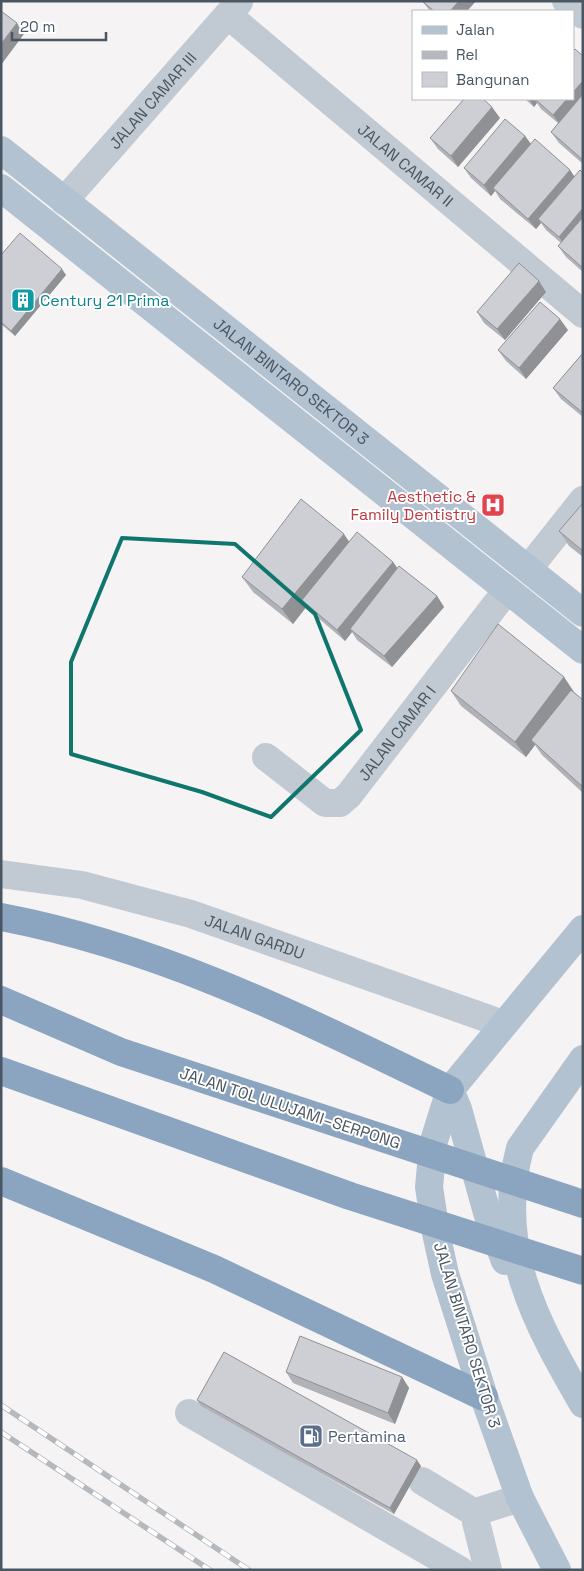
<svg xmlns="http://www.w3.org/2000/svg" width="584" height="1571" font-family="'Space Grotesk',sans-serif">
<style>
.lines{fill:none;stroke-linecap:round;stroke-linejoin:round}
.minor{stroke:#c1cad2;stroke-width:28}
.major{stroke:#b3c2d1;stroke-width:28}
.highway{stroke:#8ba5c1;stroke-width:28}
.rail-casing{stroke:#b5b8bd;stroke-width:5.5}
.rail{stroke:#fff;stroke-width:4;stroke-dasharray:11;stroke-linecap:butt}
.wall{fill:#b0b2b7}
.shaded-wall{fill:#909195}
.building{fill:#cdcfd5;stroke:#909195}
.marked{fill:none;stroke:#0f766e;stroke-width:4;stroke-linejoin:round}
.labels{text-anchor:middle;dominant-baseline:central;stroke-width:4;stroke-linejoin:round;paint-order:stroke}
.street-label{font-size:16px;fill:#4a5661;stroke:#fff}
.culture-label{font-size:16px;fill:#0d838f;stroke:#fff;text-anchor:start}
.health-label{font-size:16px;fill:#be3a42;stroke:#fff;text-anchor:end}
.service-label{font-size:16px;fill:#4e5e75;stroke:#fff;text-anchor:start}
</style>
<rect width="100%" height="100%" fill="#f5f3f3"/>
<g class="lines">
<g class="minor">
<path d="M566 1 583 15"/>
<path id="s1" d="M229 16 583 314"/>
<path id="s2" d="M64 201 239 2"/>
<path d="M529 568 583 500"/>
<path id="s3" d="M266 757 325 803H340L349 795 507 590"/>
<path id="s4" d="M1 874 82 885 191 914 503 1024"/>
<path d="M189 1413 460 1570"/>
<path d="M422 1481 478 1515"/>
<path d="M488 1570 476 1522 478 1515 482 1510 520 1498"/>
</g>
<g class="major">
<path id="s5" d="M1 150 583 613"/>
<path d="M1 188 583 650"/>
<path d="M583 1059 520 1148C494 1247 535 1321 583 1404"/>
<path d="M450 1090 458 1109 488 1216 505 1261"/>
<path d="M557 1570 520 1498 484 1397 445 1274 436 1233 429 1187 433 1144 450 1090 583 929"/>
</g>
<path class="highway" d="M1 917C164 948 303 1019 450 1090
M1 1000 121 1052 583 1204
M1 1071 350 1196 583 1271
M1 1181 214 1269 484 1397"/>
<g class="rail-casing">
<path id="rail" d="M1 1405 249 1570
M1 1432 210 1570"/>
</g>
<use href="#rail" class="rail"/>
</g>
<path class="wall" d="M424 1H476L467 11H430L423 2Z
M583 56V164L559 143 551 132 558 123 541 109 537 103 534 107 525 99H573Z
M500 118 458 167 438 149 430 138Z
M525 136 531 144 570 170 575 177 583 173V272L566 257 558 246 561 243 546 230 541 223 536 229 500 199 495 191 491 196 471 178 464 168Z
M1 255 66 275 15 336 1 324Z
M546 292 505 340 484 323 477 312Z
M568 330 526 379 506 361 498 350Z
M583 353V417L561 399 553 388Z
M583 503V557L569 546 559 531Z
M349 542 393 562 397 568 437 596 444 607 392 667 357 640 352 632 345 641 310 611 307 606 293 624 253 592 242 577Z
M564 677 574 693 583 700V793L542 755 535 745 526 757 461 706 451 691Z
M286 1372 402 1377 409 1388 395 1424 293 1383Z
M197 1400 421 1466 394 1514 201 1406Z"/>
<path class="shaded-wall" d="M459 1H476L467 11H450Z
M17 23 24 34 1 65V44Z
M583 81V100L561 126 553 115 567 99H573V92Z
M529 99H534L537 103 534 107Z
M492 107 500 118 458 167 451 156Z
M525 136 533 147 493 188 495 191 491 196 484 185Z
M570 170 577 181 538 219 541 223 536 229 528 219Z
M583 208V228L566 247 559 237Z
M62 269 66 275 15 336 11 331Z
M539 281 546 292 505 340 497 329Z
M560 319 568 330 526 379 519 368Z
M344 534 354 549 302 600 307 606 293 624 282 609Z
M393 562 401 573 350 629 352 632 345 641 337 630Z
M437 596 444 607 392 667 384 656Z
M564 677 574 692 535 744 531 740 535 745 526 757 515 742Z
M402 1377 409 1388 395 1424 388 1413Z
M417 1460 421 1466 394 1514 390 1508Z"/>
<path class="building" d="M424 1H459L450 11H434L423 2Z
M1 11 17 23 1 44Z
M575 49 583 56V81L573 92V51Z
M583 94V160L551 132Z
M464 99H483L492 107 451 156 430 138Z
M535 99H567L553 115Z
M505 119 525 136 484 185 464 168Z
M535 139 570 170 528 219 493 188Z
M580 170 583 173V208L559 237 538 219Z
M583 217V268L558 246Z
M20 233 62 269 11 331 1 322V255Z
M519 263 539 281 497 329 477 312Z
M540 302 560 319 519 368 498 350Z
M583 353V413L553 388Z
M301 499 344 534 282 609 242 577Z
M583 503V551L559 531Z
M357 532 393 562 337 630 302 600Z
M399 566 437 596 384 656 350 629Z
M498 624 564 677 515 742 451 691Z
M571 690 583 700V787L531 740Z
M300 1336 402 1377 388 1413 286 1372Z
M224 1352 417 1460 390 1508 197 1400Z"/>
<path class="marked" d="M122 538 235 544 315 614 361 730 271 817 202 792 71 754V662Z"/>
<defs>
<g id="building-square" transform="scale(1.25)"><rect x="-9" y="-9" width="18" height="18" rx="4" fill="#0f9aa8" stroke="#fff"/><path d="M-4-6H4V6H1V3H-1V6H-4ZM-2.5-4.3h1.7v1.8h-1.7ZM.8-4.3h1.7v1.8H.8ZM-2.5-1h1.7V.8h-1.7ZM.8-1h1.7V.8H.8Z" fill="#fff"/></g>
<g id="hospital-square" transform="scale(1.25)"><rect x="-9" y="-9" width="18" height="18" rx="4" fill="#e0444e" stroke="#fff"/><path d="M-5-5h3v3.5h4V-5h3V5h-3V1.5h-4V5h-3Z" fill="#fff"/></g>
<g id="fuel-square" transform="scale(1.25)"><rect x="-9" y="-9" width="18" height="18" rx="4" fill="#5c6f8a" stroke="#fff"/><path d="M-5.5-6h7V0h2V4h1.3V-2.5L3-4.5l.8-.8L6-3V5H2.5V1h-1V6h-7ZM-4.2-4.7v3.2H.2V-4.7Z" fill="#fff"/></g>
</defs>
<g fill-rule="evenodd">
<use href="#building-square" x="23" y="300"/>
<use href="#hospital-square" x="493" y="505"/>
<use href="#fuel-square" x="311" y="1436"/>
</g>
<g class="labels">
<g class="street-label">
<text stroke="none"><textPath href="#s2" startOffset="134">JALAN CAMAR III</textPath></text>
<text stroke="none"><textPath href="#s1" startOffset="231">JALAN CAMAR II</textPath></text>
<text stroke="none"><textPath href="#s5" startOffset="371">JALAN BINTARO SEKTOR 3</textPath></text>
<text stroke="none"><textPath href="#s3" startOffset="180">JALAN CAMAR I</textPath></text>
<text stroke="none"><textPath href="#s4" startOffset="262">JALAN GARDU</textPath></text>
<text transform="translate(290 1108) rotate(18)">JALAN TOL ULUJAMI–SERPONG</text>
<text transform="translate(467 1335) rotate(73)">JALAN BINTARO SEKTOR 3</text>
</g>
<g class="culture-label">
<text x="40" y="300">Century 21 Prima</text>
</g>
<g class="health-label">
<text x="476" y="496">Aesthetic &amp;<tspan x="476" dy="18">Family Dentistry</tspan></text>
</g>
<g class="service-label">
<text x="328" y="1436">Pertamina</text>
</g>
</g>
<rect width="584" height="1571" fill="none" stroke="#4a5661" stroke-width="5"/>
<rect x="412" y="10" width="162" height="90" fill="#ffffff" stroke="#b7bbc0"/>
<rect x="422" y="26" width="25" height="8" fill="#b3c2d1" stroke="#b7bbc0"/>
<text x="456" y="35" font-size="15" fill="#4a5661">Jalan</text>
<rect x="422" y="51" width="25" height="8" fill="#b5b8bd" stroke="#b7bbc0"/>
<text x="456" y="60" font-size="15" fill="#4a5661">Rel</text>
<rect x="422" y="72" width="25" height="15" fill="#cdcfd5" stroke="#b7bbc0"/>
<text x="456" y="85" font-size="15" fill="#4a5661">Bangunan</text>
<path d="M12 32v8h94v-8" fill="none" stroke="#4a5661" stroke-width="2.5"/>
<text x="20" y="32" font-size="15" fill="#4a5661" stroke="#ffffff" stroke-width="4" paint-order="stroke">20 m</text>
</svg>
